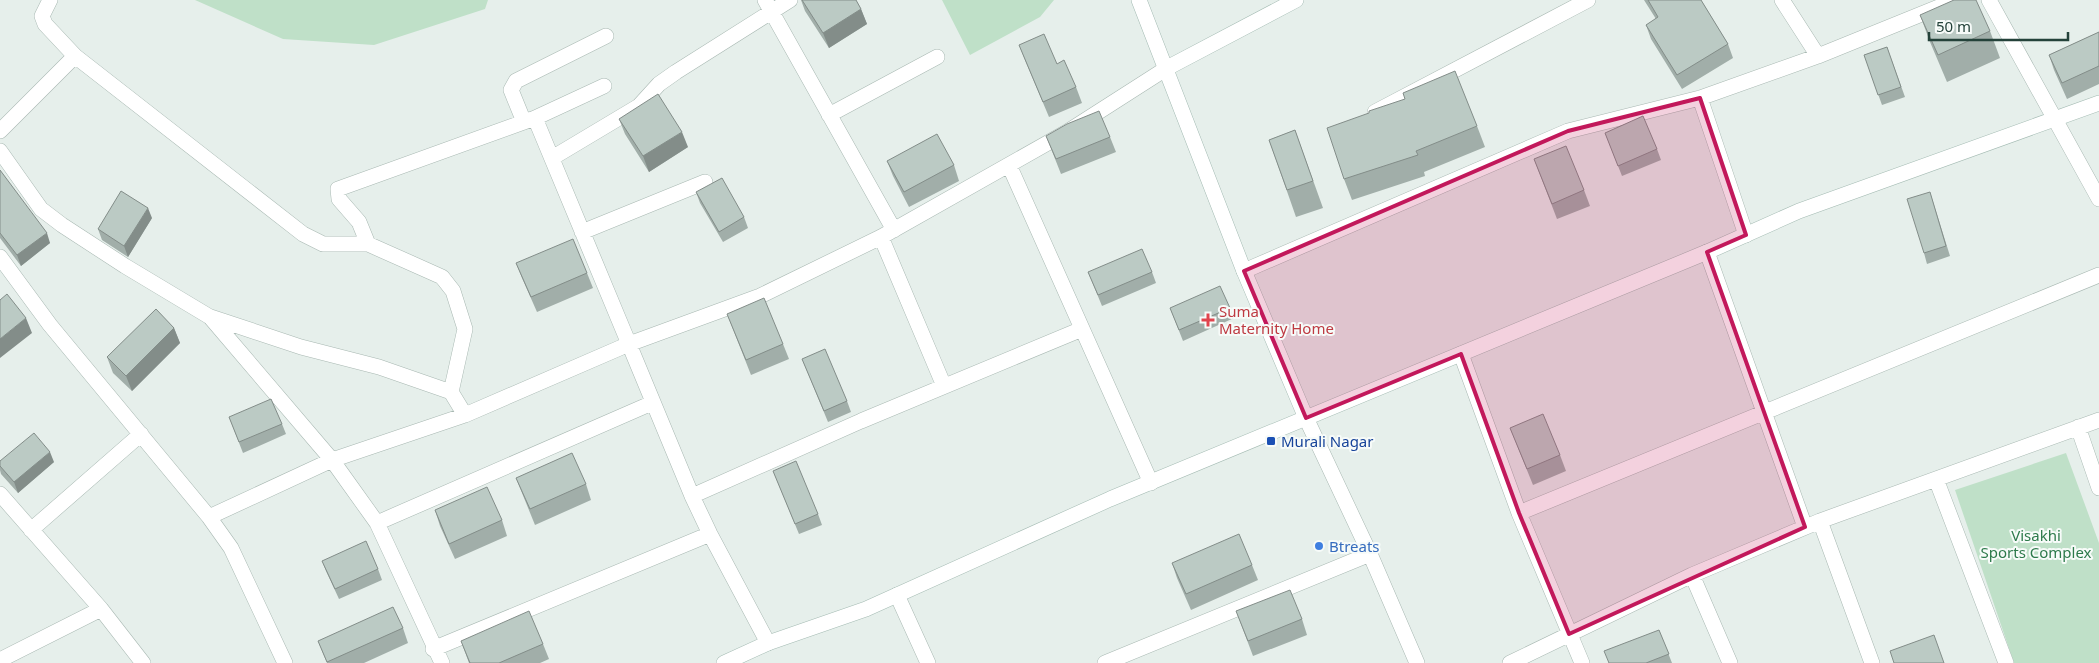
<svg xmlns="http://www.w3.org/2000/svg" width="2099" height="663" font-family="'Noto Sans',sans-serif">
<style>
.green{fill:#bfe0c8}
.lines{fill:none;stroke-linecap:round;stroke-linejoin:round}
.street-casing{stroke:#a8b8b2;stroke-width:16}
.secondary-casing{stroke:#a4bbb3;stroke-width:16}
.street{stroke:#fff;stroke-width:15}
.secondary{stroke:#fff;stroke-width:15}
.wall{fill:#a1aea9}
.shaded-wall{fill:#838d89}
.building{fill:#bbcac4;stroke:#838d89}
.marked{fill:#c2185b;fill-opacity:0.2;stroke:#c2185b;stroke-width:4;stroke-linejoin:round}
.health-dot{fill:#e0444e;stroke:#f7fbf9;stroke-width:2}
.transit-dot{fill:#1a4fb4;stroke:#f7fbf9;stroke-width:2}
.shop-dot{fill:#3f7fe0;stroke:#f7fbf9;stroke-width:2}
.labels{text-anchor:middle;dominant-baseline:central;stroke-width:4;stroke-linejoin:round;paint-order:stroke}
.health-label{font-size:15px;fill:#be3a42;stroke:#f7fbf9;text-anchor:start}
.transit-label{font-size:15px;fill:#164399;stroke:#f7fbf9;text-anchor:start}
.park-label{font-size:15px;fill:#2d7a4b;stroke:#f7fbf9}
.shop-label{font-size:15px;fill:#366cbe;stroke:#f7fbf9;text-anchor:start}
</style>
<rect width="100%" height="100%" fill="#e6efeb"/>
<path class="green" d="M195 0H488L485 9 374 45 283 39Z
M942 0H1054L1040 17 970 55Z
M2066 453 2099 543V663H2014L1955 490Z"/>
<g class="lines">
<g class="street-casing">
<path id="street" d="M50 0 42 16 45 24 75 56
M765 0 894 230
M1782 0 1818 56
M1989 0 2099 199
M1700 98 1746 235
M1375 112 1588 0
M829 115 937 57
M524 122 511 90 516 81 606 36
M0 131 75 56 303 234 323 244H368L442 277 453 291 465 329 451 392
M0 151 41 209 62 225 125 266 210 317 332 460 377 523 442 663
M552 158 639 106 659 84 676 72 790 0
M1009 165 1151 483
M582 232 705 182
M881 237 944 386
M368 244 359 222 339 199 338 189 535 118 604 86
M1707 252 1805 527
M0 257 50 325 209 517 231 548 285 663
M1244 271 1568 131 1700 98 1818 56 1956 0
M211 317 301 347 379 367 451 392 465 415
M1461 354 1519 513
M1306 418 1370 554 1417 663
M2078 427 2099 488
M1936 479 2006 663
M0 494 101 609 143 663
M692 496 629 344 760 296 881 237 1067 132 1167 68
M209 517 332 460 465 415 629 344 535 118
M1820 521 1872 663
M377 523 652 403
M31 530 141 434
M1692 575 1730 663
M897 595 928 663
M768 643 710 534 692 496 861 421 1082 329
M433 649 710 534
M0 660 101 609
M1105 663 1370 554
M1510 663 1692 575 1820 521 2099 420
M1582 663 1519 513 2099 275"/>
</g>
<g class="secondary-casing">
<path id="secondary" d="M1139 0 1244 271 1306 418
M1167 68 1296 0
M724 663 768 643 866 609 1110 499 1707 252 1799 211 2099 103"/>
</g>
<use href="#street" class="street"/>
<use href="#secondary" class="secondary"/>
</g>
<path class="wall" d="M801 0H856L861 9 867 24 829 48 805 11Z
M1644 0H1701L1728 44 1733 58 1682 89 1651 39 1646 25 1656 19Z
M1920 15 1990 31 2000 58 1947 82 1930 42Z
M2099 32V84L2067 99 2054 70 2049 55Z
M1019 45 1057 64 1076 87 1082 103 1049 117 1025 60Z
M1887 47 1905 97 1882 105 1864 55Z
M619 119 688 147 649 172 625 134Z
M1477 126 1485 147 1424 172 1425 176 1352 200 1344 179Z
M1295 130 1323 208 1296 217 1269 140Z
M1605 133 1657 149 1661 160 1622 176Z
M1046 136 1110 137 1116 152 1061 174Z
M1534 159 1584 190 1590 206 1557 219Z
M887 161 954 165 959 181 909 207 893 176Z
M0 170 50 243 21 266 0 238Z
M696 192 744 217 748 228 723 242 700 203Z
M1930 192 1950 256 1927 264 1924 253Z
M152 218 128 257 102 240 98 229Z
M516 263 587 273 593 288 537 312 522 278Z
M1088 272H1152L1156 283 1102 306Z
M1170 308H1230L1234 318 1183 341Z
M727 314 783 344 789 359 751 375Z
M174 328 180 343 132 391 113 373 107 357Z
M802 359 847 401 851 412 828 422Z
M229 417 282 424 286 434 243 453Z
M1510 428 1560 455 1566 471 1533 485Z
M0 461 54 462 18 493 1 474 0 470Z
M773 471 818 514 822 525 799 534Z
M516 478 586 484 591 500 535 525 522 493Z
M435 510 502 520 507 536 455 559 440 526Z
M322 561 378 569 382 580 339 599 326 571Z
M1172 563 1252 565 1258 580 1191 610 1177 578Z
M1236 611 1302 619 1307 635 1253 656Z
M403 628 408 643 364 663H327L318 641Z
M1659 630 1672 663H1608Z
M461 641 543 644 549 659 540 663H469Z"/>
<path class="shaded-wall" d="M861 9 867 24 829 48 823 33Z
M682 132 688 147 649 172 643 156Z
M148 208 152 218 128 257 124 246Z
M47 233 50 243 21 266 17 255Z
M26 318 32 333 0 358V339Z
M174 328 180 343 132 391 126 376Z
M50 452 54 462 18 493 14 482Z"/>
<path class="building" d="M802 0H856L861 9 823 33Z
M1648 0H1701L1728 44 1677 75 1646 25 1658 17Z
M1954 0H1976L1990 31 1938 55 1920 15Z
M2099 32V66L2062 83 2049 55Z
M1044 34 1057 64 1064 60 1076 87 1043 102 1019 45Z
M1887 47 1901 87 1878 95 1864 55Z
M1455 71 1477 126 1416 151 1418 155 1344 179 1327 128 1369 113V111L1405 99 1403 93Z
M658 94 682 132 643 156 619 119Z
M1099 111 1110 137 1056 159 1046 136 1067 124Z
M1643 116 1657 149 1618 166 1605 133Z
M1295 130 1313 181 1287 190 1269 140Z
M937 134 954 165 904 192 887 161Z
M1566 146 1584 190 1552 204 1534 159Z
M0 170 47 233 17 255 0 233Z
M722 178 744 217 719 232 696 192Z
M121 191 148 208 124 246 98 229Z
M1930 192 1946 246 1924 253 1907 199Z
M573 239 587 273 531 297 516 263Z
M1142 249 1152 272 1098 295 1088 272Z
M1220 286 1230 308 1179 330 1170 308Z
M7 294 26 318 0 339V300Z
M764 298 783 344 746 360 727 314Z
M156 309 174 328 126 376 107 357Z
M825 349 847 401 824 411 802 359Z
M271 399 282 424 239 442 229 417Z
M1543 414 1560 455 1527 469 1510 428Z
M34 433 50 452 14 482 0 466V461Z
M572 453 586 484 530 509 516 478Z
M796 461 818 514 795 524 773 471Z
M487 487 502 520 449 544 435 510Z
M1239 534 1252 565 1186 594 1172 563Z
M366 541 378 569 335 589 322 561Z
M1290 590 1302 619 1248 641 1236 611Z
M393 607 403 628 327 662 318 641Z
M529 611 543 644 499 663H470L461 641Z
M1659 630 1669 654 1646 663H1609L1604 651Z
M1934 635 1944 663H1894L1890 651Z"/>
<path class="marked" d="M1700 98 1746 235 1707 252 1805 527 1569 634 1519 513 1461 354 1306 418 1244 271 1568 131Z"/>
<path class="health-dot" d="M1205.5 312.5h5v5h5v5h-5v5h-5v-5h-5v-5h5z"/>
<rect class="transit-dot" x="1266" y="436" width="10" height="10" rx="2.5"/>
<circle class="shop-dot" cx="1319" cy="546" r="5"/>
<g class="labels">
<g class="health-label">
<text x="1219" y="311">Suma<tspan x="1219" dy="17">Maternity Home</tspan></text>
</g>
<g class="transit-label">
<text x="1281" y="441">Murali Nagar</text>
</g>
<g class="park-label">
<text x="2036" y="535">Visakhi<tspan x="2036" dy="17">Sports Complex</tspan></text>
</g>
<g class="shop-label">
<text x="1329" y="546">Btreats</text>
</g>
</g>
<path d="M1929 32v8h139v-8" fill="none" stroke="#24423a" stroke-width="2.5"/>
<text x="1936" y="32" font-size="15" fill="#24423a" stroke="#f7fbf9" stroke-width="4" paint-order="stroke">50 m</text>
</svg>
